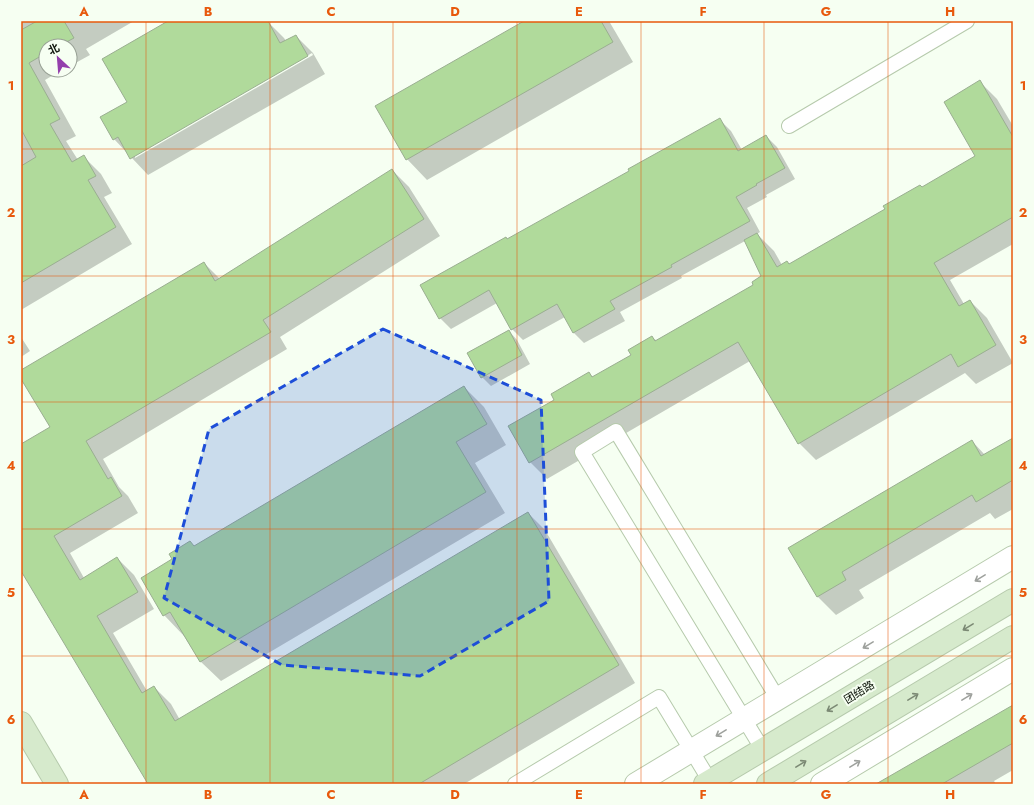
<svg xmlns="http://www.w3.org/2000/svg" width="1034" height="805" font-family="Jost,'Noto Sans SC',sans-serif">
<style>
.shadow{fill:#0003;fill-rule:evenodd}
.building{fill:#b0da9b;stroke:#9aae91}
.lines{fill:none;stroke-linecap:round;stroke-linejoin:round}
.service-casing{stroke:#b6caac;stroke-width:16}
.minor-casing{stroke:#b6caac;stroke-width:24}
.secondary-casing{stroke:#b6caac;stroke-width:24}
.service{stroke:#fff;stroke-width:14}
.minor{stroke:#fff;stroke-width:22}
.secondary{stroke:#d6eacc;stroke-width:22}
.oneway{stroke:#9ea19d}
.oneway2{stroke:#7b8974}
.marked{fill:#1d4ed8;fill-opacity:0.2;stroke:#1d4ed8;stroke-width:3;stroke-dasharray:8 5;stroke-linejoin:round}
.grid{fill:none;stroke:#e8590c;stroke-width:1;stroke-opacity:0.55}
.labels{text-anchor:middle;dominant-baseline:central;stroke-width:4;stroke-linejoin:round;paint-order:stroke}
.street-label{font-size:11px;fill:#0c1309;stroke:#f6fff2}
.neatline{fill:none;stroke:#e8590c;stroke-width:1.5}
.grid-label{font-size:13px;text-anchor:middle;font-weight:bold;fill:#e8590c}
</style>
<rect width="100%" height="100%" fill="#f6fff2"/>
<path class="shadow" d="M21 21H134L86 49 90 55 70 66V46H46V70H62L45 80 76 136 66 141 78 160 84 157 101 174 112 193 104 197 132 244 21 310Z
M170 21H267L284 38 286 41 296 36 313 53 325 74 148 175 114 139 128 102ZM312 53 313 55 135 158V155Z
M526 21H609L633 62 427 180 407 159 377 106Z
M980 82 997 99 1013 126V244L950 280 964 304 970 301 987 318 1013 363 976 384 965 373 816 460 799 443 750 361 547 479 530 462 556 400 589 373 594 378 633 355 652 337 657 341 754 285 763 276 745 241 681 276 682 278 620 312 625 321 584 343 573 332 565 317 523 340 512 329 497 303 451 329 440 318 508 240 720 120 731 131 742 150 766 136 777 147 795 179 766 195 767 197 747 208 760 232 757 234 774 251 782 265 787 262 790 264 977 156Z
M392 170 409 187 440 236 280 337 287 349 103 459 119 487 128 496 138 513 70 553 84 578 117 558 134 575 154 609 113 633 147 691 154 687 171 704 180 720 528 513 545 530 635 683 464 784H149L21 569V446L51 428 21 377V371L204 263 220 279Z
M509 331 517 340 530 364 491 386 482 377Z
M21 337 30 351 21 357Z
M464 387 484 407 506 445 475 463 505 513 221 681 200 661 184 636 164 615 195 547Z
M1013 439V509L995 519 990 513 859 590 864 598 836 615 818 597 789 548 972 441 985 455Z
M1013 707V770L994 781 996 784H878Z"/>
<path class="building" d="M37 21H64L74 38 59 46H46V53L29 63 60 119 50 124 72 162 84 155 96 176 88 180 116 227 21 283V166L36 157 21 129V30Z
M168 21H268L280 43 296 35 308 56 130 159 118 137 113 140 100 117 127 102 102 59Z
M524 21H601L613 42 406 160 375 106Z
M980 80 1013 137V217L934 263 959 306 970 300 996 345 958 367 951 354 798 444 738 342 529 463 508 426 554 400 551 394 589 372 592 377 631 355 628 350 652 336 655 341 753 285 752 282 761 276 744 240 757 233 777 267 787 261 789 264 885 209 883 206 920 185 922 187 975 156 944 102Z
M720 118 738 151 766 135 785 168 756 184 757 185 736 197 750 221 671 265 672 267 610 301 615 309 573 333 557 304 511 330 489 290 439 319 420 285 506 237 507 239 629 171 628 169Z
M392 169 424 219 263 320 271 332 86 441 108 479 111 477 122 496 54 536 80 580 117 557 138 592 97 616 142 693 154 686 175 721 528 512 619 665 419 784H148L21 571V444L50 427 21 379V370L204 262 215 281Z
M509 330 522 355 481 378 467 353Z
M464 386 487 424 456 442 486 492 200 662 170 612 163 616 141 578 172 559 169 554 190 541 194 546Z
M1013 438V480L976 502 972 495 842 572 846 580 817 597 788 548 972 440 981 456Z
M1013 705V743L942 784H876Z"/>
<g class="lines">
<g class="service-casing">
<path id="service" d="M789 126 967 21
M763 750 582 452 616 431 778 699
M515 784 659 697 710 781"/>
</g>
<g class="minor-casing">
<path id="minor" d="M636 784 1013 557
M822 784 1013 669"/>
</g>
<g class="secondary-casing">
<path id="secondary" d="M21 723 57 784
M705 784 1013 600
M768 784 1013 637"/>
</g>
<use href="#service" class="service"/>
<use href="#minor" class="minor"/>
<use href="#secondary" class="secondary"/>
</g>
<defs><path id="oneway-shaft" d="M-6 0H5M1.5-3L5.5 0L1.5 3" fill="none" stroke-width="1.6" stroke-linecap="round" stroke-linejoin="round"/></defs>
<g class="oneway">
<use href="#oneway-shaft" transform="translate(980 578) rotate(149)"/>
<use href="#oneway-shaft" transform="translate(868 645) rotate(149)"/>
<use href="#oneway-shaft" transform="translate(967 697) rotate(-31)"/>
<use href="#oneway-shaft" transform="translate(721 733) rotate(149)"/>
<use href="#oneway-shaft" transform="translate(855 764) rotate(-31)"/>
</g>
<g class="oneway2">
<use href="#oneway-shaft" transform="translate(968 627) rotate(149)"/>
<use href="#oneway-shaft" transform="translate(913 697) rotate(-31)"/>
<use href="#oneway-shaft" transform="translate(832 708) rotate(149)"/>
<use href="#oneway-shaft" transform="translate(801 764) rotate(-31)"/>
</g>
<path class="marked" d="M383 329 541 400 549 601 420 676 282 665 164 598 209 429Z"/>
<path class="grid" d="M146 21V784M270 21V784M393 21V784M517 21V784M641 21V784M764 21V784M888 21V784M21 149H1013M21 276H1013M21 402H1013M21 529H1013M21 656H1013"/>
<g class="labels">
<g class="street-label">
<text transform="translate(859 692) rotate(-31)">团结路</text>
</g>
</g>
<rect width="1034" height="805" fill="none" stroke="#f6fff2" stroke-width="44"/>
<g transform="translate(58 58) rotate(334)"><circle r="19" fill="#f6fff2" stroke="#98a195"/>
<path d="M0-3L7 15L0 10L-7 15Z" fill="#943fac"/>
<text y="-6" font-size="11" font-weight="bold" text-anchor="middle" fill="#0c1309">北</text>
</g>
<rect x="22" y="22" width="990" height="761" class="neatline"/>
<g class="grid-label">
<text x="84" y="16">A</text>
<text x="208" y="16">B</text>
<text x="331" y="16">C</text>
<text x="455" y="16">D</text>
<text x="579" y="16">E</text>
<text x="703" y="16">F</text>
<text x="826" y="16">G</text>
<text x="950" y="16">H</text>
<text x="11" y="90">1</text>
<text x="1023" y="90">1</text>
<text x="11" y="217">2</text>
<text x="1023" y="217">2</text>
<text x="11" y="344">3</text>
<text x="1023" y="344">3</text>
<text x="11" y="470">4</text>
<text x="1023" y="470">4</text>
<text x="11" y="597">5</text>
<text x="1023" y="597">5</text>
<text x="11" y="724">6</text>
<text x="1023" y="724">6</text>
<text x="84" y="799">A</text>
<text x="208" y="799">B</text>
<text x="331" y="799">C</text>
<text x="455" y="799">D</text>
<text x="579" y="799">E</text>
<text x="703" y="799">F</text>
<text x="826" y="799">G</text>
<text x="950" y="799">H</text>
</g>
</svg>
